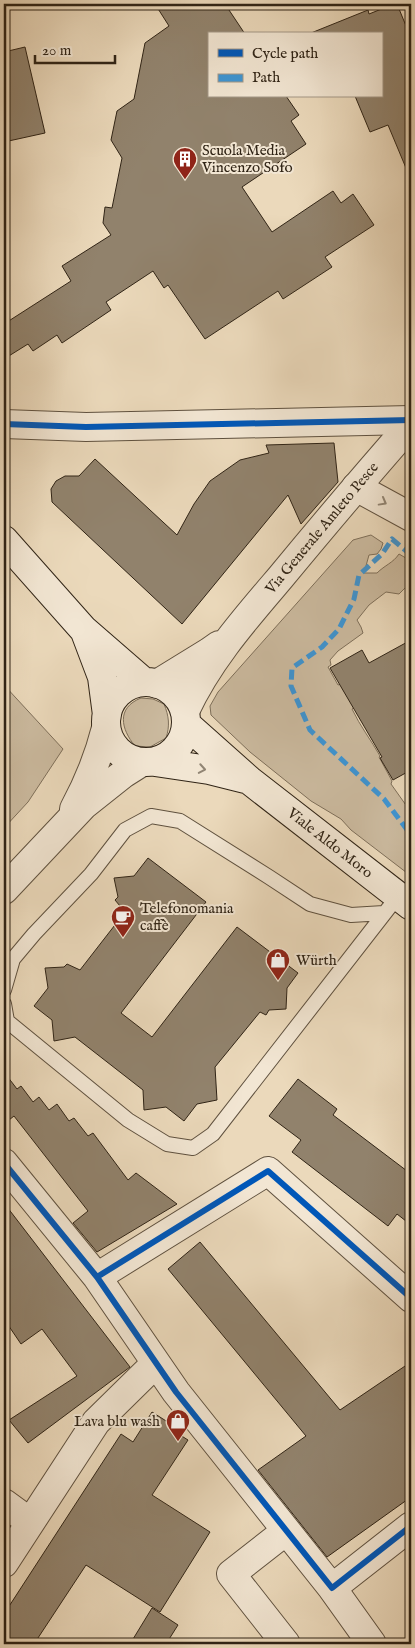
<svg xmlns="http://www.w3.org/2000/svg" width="415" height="1648" font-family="'IM FELL English',serif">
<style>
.green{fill:#cbba9f;stroke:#7e6f5a}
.building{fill:#91826c;stroke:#302416}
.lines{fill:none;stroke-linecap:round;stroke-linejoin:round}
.service-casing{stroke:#5f513f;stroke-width:16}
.minor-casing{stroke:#5f513f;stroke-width:30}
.tertiary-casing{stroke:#5f513f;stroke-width:30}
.secondary-casing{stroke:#302416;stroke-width:30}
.service{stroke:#f2e6d3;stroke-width:14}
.minor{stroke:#f2e6d3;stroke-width:28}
.tertiary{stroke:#f2e6d3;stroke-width:28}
.secondary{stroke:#f2e6d3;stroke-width:28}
.quiet{stroke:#3d95d4;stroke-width:5;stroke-dasharray:10 5;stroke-linecap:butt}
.cycleway-casing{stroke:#f2e6d3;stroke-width:9}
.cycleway{stroke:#0057b8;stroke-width:6}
.oneway{stroke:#918574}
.labels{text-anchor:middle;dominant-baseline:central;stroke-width:4;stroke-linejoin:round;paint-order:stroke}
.poi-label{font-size:15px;fill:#302416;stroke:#f2e6d3;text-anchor:start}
.street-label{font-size:15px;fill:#302416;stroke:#f2e6d3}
</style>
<rect width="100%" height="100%" fill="#ebd9bb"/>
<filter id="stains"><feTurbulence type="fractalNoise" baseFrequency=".004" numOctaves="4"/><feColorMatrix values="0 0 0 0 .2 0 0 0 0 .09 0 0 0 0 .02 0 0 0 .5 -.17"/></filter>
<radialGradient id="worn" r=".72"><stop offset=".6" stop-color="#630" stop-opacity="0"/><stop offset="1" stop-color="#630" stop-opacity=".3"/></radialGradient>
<path class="green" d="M371 535 383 543 381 549 377 554 369 555 364 573H377C385 565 393 563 399 554L411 561V582L399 594 386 592 369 605 357 620 361 627 363 633 338 651 330 660 331 665 328 667 338 685 341 684 355 707 352 709C360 726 371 740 380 756L379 757 392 781 391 784 408 808 411 806V876L351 830 341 819 311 801 250 752 211 715 210 706 218 692 353 540Z
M4 685 63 749 28 802 4 828Z
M141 698 153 699 164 704C169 716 170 726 166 738L150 747 135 746C121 729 116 708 141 698Z"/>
<path class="building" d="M155 4H225L245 34H209V96H286L299 115 291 121 306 144 242 187 272 232 333 191 341 203 353 194 374 225 325 257 332 267 283 299 278 291 205 339 168 285 164 288 153 271 106 302 111 310 62 343 57 335 33 351 28 344 4 359V324L71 281 62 266 111 235 103 223 105 207 112 208 122 158 111 140 117 111 134 99 145 43 169 26Z
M394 4H397L411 38V180L388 125 370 132 355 96H381V34L311 33 368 10 369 14Z
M25 47 45 133 4 142V52Z
M334 443 338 482 301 524 288 495 182 624 52 502 51 489 56 481 65 476H79L95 459 177 535 194 504 210 481 240 460 269 453 266 445Z
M411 640V770L393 780 380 758 382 757 330 668 362 650 369 663Z
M148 858 206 902 121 1013 152 1037 237 927 298 973 287 988 286 1009 269 1010 266 1015 260 1012 215 1067 217 1100 197 1104 184 1121 166 1107 144 1110 143 1090 75 1037 54 1041 52 1020 34 1006 48 988 45 968 64 967 67 964 80 970 125 912 115 900 118 897 114 878 134 876Z
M4 1072 17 1089 21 1086 33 1102 39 1097 49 1110 57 1104 69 1121 74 1118 88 1136 93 1133 128 1180 136 1173 177 1204 97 1252 73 1223 88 1211 14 1116 4 1124Z
M298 1079 337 1109 333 1115 411 1174V1225L397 1214 388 1226 292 1152 301 1140 269 1116Z
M4 1203 130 1367 28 1443 9 1420 77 1376 42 1329 21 1344 4 1319Z
M200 1242 340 1410 411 1362V1497L327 1557 258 1470 306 1436 168 1269Z
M152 1412 174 1426 172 1430 188 1440 152 1495 210 1532 160 1612 86 1565 34 1644H4V1614L121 1434 133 1442Z
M152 1608 178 1625 166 1644H130Z"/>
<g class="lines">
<g class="service-casing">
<path id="service" d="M4 990 13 959 34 934 91 874 125 830 151 816 180 821 269 877 310 904 351 915 384 913
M4 1004 7 1021 128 1120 167 1144 193 1148 213 1134 398 896"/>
</g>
<g class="minor-casing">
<path id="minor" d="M4 424 86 427 411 420
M356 487 411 517
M4 1163 97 1277 268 1171 411 1298
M97 1277 176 1392 332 1588 411 1526
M4 1503 30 1522
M4 1563 96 1422 156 1363
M332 1588 372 1644
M286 1644 231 1574 286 1531"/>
</g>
<g class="tertiary-casing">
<path id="tertiary" d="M157 684 209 652 219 645
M185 711C208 661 245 619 280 578 323 526 367 474 411 424
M74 809C88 783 99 756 106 728
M4 890 84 805 123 774 142 762"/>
</g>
<g class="secondary-casing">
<path id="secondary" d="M4 540 83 629 144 682
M85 632 102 677 107 715
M106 722a40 40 0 1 1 80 0a40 40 0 1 1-80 0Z
M186 724 249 780 411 906
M155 762 209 770 245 779"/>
</g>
<use href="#service" class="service"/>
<use href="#minor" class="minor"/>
<use href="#tertiary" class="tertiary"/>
<use href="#secondary" class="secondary"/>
<path class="quiet" d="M411 555 392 539 382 554 359 575 354 599 339 629 322 647 292 668 291 686 310 730 384 799 411 835"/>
<g class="cycleway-casing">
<path id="cycleway" d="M4 424 86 427 411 420
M4 1163 97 1277 268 1171 411 1298
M97 1277 176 1392 332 1588 411 1526"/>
</g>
<use href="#cycleway" class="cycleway"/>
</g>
<defs><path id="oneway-chevron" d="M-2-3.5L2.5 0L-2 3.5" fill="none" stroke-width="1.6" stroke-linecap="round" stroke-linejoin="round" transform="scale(1.25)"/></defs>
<g class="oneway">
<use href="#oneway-chevron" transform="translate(383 502) rotate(29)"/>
<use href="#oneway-chevron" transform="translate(202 769) rotate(10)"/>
</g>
<defs>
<g id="building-pin" transform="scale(1.25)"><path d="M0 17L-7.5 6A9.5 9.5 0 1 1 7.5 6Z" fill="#8f2418" stroke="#f2e6d3"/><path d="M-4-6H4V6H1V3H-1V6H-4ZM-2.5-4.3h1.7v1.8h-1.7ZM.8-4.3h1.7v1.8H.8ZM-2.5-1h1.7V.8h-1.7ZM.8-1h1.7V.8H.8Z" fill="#fff"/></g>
<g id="cafe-pin" transform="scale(1.25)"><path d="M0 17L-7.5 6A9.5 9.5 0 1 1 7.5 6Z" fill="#8f2418" stroke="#f2e6d3"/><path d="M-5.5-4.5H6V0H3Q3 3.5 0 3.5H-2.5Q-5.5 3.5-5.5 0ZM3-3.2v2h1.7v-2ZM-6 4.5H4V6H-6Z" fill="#fff"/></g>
<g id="shop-pin" transform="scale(1.25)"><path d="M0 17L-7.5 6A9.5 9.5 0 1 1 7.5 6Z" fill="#8f2418" stroke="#f2e6d3"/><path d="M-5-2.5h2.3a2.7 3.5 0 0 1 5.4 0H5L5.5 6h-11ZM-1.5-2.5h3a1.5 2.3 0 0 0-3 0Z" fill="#fff"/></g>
</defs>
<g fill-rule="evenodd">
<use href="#building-pin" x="185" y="159"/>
<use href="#cafe-pin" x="123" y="917"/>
<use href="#shop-pin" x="278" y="960"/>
<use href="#shop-pin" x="178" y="1421"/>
</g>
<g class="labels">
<g class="poi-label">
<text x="202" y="150">Scuola Media<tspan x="202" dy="17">Vincenzo Sofo</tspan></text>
<text x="140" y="908">Telefonomania<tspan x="140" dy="17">caffè</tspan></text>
<text x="296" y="960">Würth</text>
<text x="160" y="1421" text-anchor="end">Lava blu wash</text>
</g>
<g class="street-label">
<text transform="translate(322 528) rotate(-50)">Via Generale Amleto Pesce</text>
<text transform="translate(330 843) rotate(38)">Viale Aldo Moro</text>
</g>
</g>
<rect width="415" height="1648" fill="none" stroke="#ebd9bb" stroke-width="20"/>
<rect x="5" y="5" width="405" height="1638" fill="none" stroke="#302416" stroke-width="2.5"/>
<rect x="10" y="10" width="395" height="1628" fill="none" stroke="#302416"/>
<rect x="208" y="32" width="175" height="65" fill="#f2e6d3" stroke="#a49887"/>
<rect x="218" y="49" width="25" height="8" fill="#0057b8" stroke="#a49887"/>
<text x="252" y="58" font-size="15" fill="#302416">Cycle path</text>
<rect x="218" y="74" width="25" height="8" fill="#3d95d4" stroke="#a49887"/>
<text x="252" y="82" font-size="15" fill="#302416">Path</text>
<path d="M35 55v8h80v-8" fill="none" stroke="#302416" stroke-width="2.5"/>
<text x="42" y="55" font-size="15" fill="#302416" stroke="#f2e6d3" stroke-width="4" paint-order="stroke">20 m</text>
<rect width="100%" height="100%" filter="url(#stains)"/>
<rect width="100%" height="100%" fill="url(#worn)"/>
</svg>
